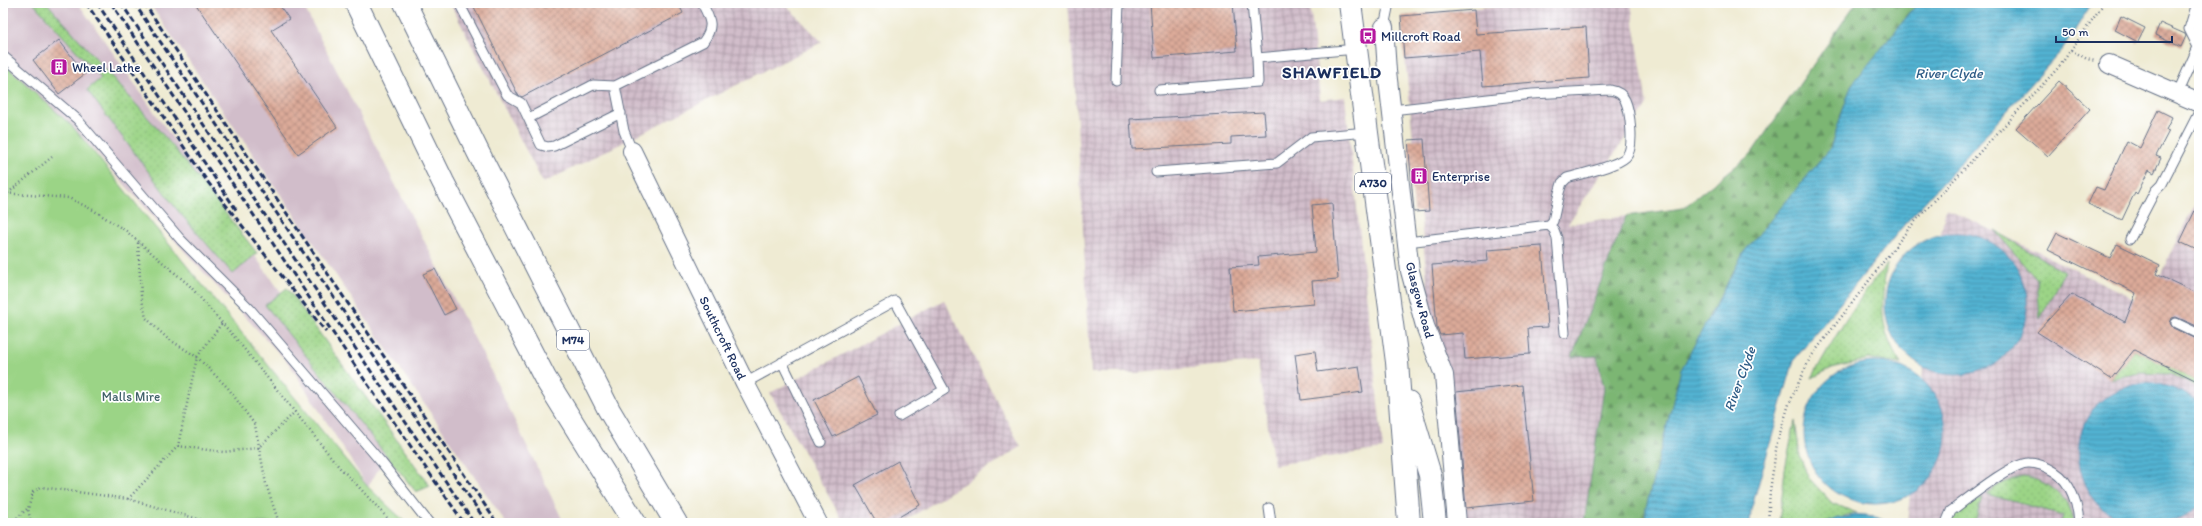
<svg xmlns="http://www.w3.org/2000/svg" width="2202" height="526" font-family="Itim,sans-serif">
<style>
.industrial{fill:url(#industrial-grid)}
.railway{fill:#d1bdca}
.grass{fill:url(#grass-dots);stroke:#5b8272}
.forest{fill:url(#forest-firs);stroke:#4c7268}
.park{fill:#9bd486;stroke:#5b8272}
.water{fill:url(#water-rules);stroke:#377198}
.building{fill:url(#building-cross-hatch)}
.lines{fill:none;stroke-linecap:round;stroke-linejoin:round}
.lane-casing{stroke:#657187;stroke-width:11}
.street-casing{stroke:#657187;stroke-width:20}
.primary-casing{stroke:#657187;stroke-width:24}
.highway-casing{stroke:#657187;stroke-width:24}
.path{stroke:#657187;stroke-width:2.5;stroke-dasharray:1 3;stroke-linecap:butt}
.lane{stroke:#fff;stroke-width:9}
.street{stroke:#fff;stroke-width:18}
.primary{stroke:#fff;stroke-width:22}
.highway{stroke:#fff;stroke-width:22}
.rail{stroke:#1b2f5e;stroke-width:3;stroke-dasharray:6 3;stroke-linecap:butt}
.labels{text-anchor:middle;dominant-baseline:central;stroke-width:3.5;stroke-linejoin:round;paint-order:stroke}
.shield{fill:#fff;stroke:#5f6d8e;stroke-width:1}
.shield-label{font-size:12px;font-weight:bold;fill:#1b2f5e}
.poi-label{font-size:13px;fill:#1b2f5e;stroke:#fff;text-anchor:start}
.street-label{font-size:13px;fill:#1b2f5e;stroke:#fff}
.park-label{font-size:13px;fill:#41616a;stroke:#fff}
.water-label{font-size:14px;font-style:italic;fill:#2f5d87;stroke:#fff}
.district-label{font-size:17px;font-weight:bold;letter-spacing:1px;fill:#1b2f5e;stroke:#fff}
</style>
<defs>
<pattern id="industrial-grid" width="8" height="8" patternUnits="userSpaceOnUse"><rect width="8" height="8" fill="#d1bdca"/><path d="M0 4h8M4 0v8" fill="none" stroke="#a99aa7"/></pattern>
<pattern id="grass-dots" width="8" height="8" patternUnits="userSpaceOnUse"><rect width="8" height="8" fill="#9bd486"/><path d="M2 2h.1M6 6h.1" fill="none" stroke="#85b676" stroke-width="1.8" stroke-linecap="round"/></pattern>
<pattern id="forest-firs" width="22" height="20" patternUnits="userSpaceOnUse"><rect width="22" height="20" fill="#7cb673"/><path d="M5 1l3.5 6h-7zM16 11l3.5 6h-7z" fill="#659462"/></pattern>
<pattern id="water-rules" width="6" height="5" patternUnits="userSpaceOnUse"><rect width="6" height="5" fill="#53b3d2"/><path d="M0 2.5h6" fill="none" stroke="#4492ae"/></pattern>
<pattern id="building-cross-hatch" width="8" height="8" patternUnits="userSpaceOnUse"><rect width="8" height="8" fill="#dcaa99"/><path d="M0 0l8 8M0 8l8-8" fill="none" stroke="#b28b80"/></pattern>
</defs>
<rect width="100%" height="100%" fill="#fff"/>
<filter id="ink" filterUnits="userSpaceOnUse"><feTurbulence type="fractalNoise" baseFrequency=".025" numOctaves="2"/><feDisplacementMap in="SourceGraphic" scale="8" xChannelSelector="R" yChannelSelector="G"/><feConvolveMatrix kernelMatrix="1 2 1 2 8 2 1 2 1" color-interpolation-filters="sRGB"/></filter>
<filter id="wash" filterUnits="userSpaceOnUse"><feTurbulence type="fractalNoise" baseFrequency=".012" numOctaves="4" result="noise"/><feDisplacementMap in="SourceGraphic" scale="16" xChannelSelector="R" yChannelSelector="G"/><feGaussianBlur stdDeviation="0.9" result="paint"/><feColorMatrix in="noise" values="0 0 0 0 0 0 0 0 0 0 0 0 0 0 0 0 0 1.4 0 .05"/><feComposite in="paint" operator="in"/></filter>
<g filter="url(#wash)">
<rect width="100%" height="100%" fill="#efebd3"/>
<path class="industrial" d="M450 3H784L822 42 543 183Z
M1068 3H1310L1320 100 1345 97 1383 449 1274 465 1258 362 1138 373H1091L1075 88Z
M1552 3H1631L1647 105 1568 224 1626 216 1573 356H1597L1604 388 1584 523H1460L1438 392 1401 16 1486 7Z
M2199 196V523H1907L1933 274 1946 208 2146 304Z
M944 300 1021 447 902 523H844L770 393Z"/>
<path class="railway" d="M3 3H78L267 273 399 451 382 463 368 487 290 365 194 262 73 127 3 63Z
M149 3H302L486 361 564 523H506Z"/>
<path class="grass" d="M33 3H47L171 144 257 253 233 274 178 211 87 90 101 78Z
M1995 231 2064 272 2040 319 2037 279Z
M1887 264C1880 304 1879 330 1901 364L1868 359 1832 368 1812 378C1834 337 1857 300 1887 264Z
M287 288 430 486 416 492 265 305Z
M2134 350 2199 382V388L2170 374 2140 373 2111 379Z
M1795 421 1800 456 1808 477 1832 503 1857 513 1846 515 1832 523H1779L1785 469Z
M2024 477C2049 481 2070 497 2074 523H2061L2063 515 1986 494C1998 485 2008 479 2024 477Z
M1982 497 1975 523H1949L1954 514Z"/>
<path class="forest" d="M1856 3H1918L1851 86 1830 149 1744 252 1681 370 1646 508 1645 523H1584L1604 388 1597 356 1572 357 1626 216 1683 208 1751 154Z"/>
<path class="park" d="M3 63 73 127 368 487 406 523H3Z"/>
<path class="water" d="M1918 3H2092L2063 49 1904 225 1794 360 1751 510 1750 523H1645L1646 508 1681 370 1744 252 1830 149 1851 86Z
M1885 304a71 71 0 1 1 142 0a71 71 0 1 1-142 0Z
M1804 433a71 71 0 1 1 142 0a71 71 0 1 1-142 0Z
M2146 382C2167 385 2182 390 2199 403V505C2184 519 2169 523 2149 523 2144 523 2137 524 2131 523 2074 510 2059 426 2109 395 2121 388 2132 385 2146 382Z
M1855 515 1876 517 1890 523H1827L1835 519Z"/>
<g id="blocks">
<path class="building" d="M195 3H278L289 19 271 30 337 127 298 154Z
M472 3H678L683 13 522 97 518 95Z
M1150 3H1233L1237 51 1154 58Z
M1474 10 1476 34 1586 27 1589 78 1483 86 1480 52 1404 58 1401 16Z
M2121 16 2145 28 2138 42 2115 30Z
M2160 23 2185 34 2186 36 2181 47 2155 35Z
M59 40 85 74 59 94 33 60Z
M2059 81 2090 109 2048 156 2016 128Z
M2158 110 2172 117 2166 130 2169 131 2156 156 2161 158 2154 173 2149 170 2137 194 2135 192 2122 220 2088 204 2096 187 2104 190 2127 141 2140 148Z
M1264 112 1266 135 1231 137V144L1132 149 1130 119Z
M1424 139 1429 211 1414 212 1408 140Z
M2199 202V251L2180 242Z
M1332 203 1338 279 1312 281 1314 304 1233 311 1230 267 1259 265 1258 257 1316 252 1312 205Z
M2057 233 2110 258 2117 244 2160 265 2156 274 2199 294V327L2176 317 2172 318 2170 323 2173 328 2199 340V382L2134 350 2111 379 2037 332 2072 294 2125 322 2136 293 2048 250Z
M1542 246 1548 327 1528 328 1530 354 1465 359 1463 333 1440 335 1437 327 1432 265 1488 261 1487 250Z
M435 269 456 309 444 315 423 274Z
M1315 351 1318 372 1359 366 1363 392 1301 400 1295 354Z
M858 377 877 415 833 437 814 400Z
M1522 385 1534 501 1466 508 1456 392Z
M898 461 920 505 888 523H877L855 485Z"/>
</g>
</g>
<g filter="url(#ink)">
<use href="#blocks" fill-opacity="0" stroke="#657187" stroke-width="1"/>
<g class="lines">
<g class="lane-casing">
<path id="lane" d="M459 3 507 95 521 103 541 145 548 147 554 146 621 113
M1252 3 1257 58
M1384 27 1389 3
M3 56 77 119 181 240 250 309 382 463 429 523
M1116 81 1119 3
M1159 90 1258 82 1257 58 1356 49
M2177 94 2198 47 2189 29 2197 3
M1392 110 1532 94 1610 90C1616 91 1622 93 1625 100 1630 111 1635 148 1626 157 1615 167 1583 173 1567 178L1562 183 1559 193 1553 221 1549 225 1407 242
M529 118 593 85 615 86
M632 151 624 131 615 86 703 42C715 26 710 19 702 3
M1156 172 1277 163 1311 137 1367 132
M1549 225 1554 230 1557 238 1565 333
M2130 239 2155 191 2162 184 2199 112
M2176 323 2199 334
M782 362 821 442
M745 383 895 301 944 390 899 416
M1269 508 1271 523
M1946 523 1951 511C1966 500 2012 462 2029 463 2038 463 2047 467 2055 472 2071 482 2078 505 2079 523"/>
</g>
<g class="street-casing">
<path id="street" d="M1384 27 1387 71 1410 271 1425 326 1444 375 1457 523
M2109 64 2199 103
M632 151 745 383 818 523"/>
</g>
<g class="primary-casing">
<path id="primary" d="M1350 3 1397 362 1409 523
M1408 402 1430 475 1435 523"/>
</g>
<g class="highway-casing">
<path id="highway" d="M356 3 443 182 545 378 635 523
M405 3 478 152 609 410 676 523"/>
</g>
<path class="path" d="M2071 50 2087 59 2095 61
M3 193 69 198 93 210 126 231 189 285 237 340 340 468C358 485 374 504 392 523
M8 193 52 157
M138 243 141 295 146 318 167 338 197 357 228 388 255 425 266 484 279 523
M178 446 223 452 258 448 295 412
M128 499 178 446 197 357 222 323
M11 523 27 509
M31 523 28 509 33 492 41 487 128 499 212 523
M1768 523 1770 491 1777 443 1789 404 1810 358 1910 227 2059 67 2104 3"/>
<use href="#lane" class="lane"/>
<use href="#street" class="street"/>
<use href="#primary" class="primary"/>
<use href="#highway" class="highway"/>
<path class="rail" d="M86 3 207 181 326 332
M97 3 237 211
M111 3 364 379 464 523
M121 3 474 523
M134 3 487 523
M144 3 497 523"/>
</g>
</g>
<defs>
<g id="bus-square" transform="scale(0.9)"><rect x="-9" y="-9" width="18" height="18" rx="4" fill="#b5179e" stroke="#fff"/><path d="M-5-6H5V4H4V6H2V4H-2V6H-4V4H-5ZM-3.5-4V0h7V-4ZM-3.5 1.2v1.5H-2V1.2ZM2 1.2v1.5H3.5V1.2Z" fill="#fff"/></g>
<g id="building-square" transform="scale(0.9)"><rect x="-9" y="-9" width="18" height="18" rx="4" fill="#b5179e" stroke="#fff"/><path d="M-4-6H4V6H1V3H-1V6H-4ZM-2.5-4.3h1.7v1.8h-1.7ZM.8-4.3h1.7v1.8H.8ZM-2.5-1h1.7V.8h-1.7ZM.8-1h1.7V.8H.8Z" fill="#fff"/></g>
</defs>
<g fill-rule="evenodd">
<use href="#bus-square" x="1368" y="36"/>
<use href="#building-square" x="59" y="67"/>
<use href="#building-square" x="1419" y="176"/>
</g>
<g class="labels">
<g class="shield">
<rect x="1355" y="173" width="36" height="20" rx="3"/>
<rect x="557" y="330" width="32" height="20" rx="3"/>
</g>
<g class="shield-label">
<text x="1373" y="183">A730</text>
<text x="573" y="340">M74</text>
</g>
<g class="poi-label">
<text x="1381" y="36">Millcroft Road</text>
<text x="72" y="67">Wheel Lathe</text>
<text x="1432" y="176">Enterprise</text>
</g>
<g class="street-label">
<text transform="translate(1420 300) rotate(75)">Glasgow Road</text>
<text transform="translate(723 338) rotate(64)">Southcroft Road</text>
</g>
<g class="park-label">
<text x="131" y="396">Malls Mire</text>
</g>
<g class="water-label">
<text x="1949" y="73">River Clyde</text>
<text transform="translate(1740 379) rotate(-70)">River Clyde</text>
</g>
<g class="district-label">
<text x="1332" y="72">SHAWFIELD</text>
</g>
</g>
<rect width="2202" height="526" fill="none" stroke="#fff" stroke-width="16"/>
<path d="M2056 36v6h116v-6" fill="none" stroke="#1b2f5e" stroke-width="2"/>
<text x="2062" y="36" font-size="12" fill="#1b2f5e" stroke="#ffffff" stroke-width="3" paint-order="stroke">50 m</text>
</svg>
